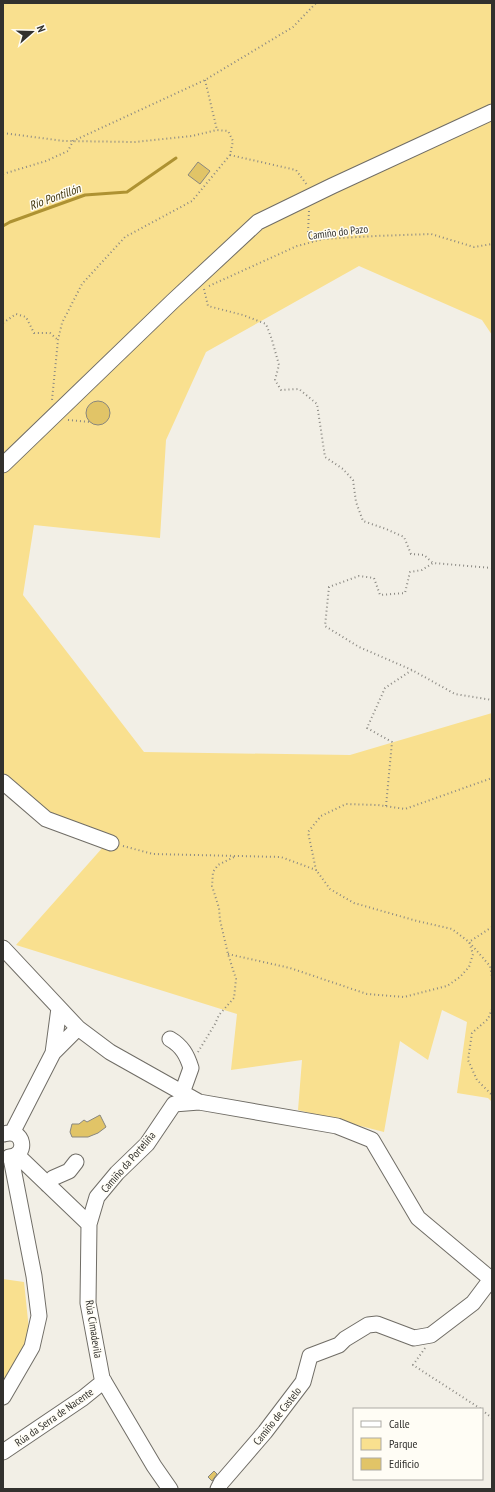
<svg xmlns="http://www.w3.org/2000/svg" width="495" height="1492" font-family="'PT Sans Narrow',sans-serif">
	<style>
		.green { fill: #f9e08f }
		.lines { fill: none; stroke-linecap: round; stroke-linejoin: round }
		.stream { stroke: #ae9232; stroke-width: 3 }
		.building { fill: #e1c467; stroke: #89877f }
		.minor-casing { stroke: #706d66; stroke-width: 17 }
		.path { stroke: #8b8983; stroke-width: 2; stroke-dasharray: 1 3; stroke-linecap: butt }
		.minor { stroke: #fff; stroke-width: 15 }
		.labels { text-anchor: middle; stroke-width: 3; stroke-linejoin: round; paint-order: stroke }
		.street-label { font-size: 11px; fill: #32312e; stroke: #fffdf5 }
		.water-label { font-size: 12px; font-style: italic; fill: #40350c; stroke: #fffdf5 }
	</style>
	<rect width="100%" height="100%" fill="#f2efe6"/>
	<path class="green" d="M3 3H492V335L482 320 359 266 206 352 166 440 160 538 34 525 23 595 144 752 350 755 492 713V1102L488 1098 457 1093 467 1022 442 1010 428 1060 400 1041 384 1132 298 1110 302 1060 231 1070 237 1014 16 945 112 837 50 817 3 781Z
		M3 1279 24 1282 30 1339 3 1386Z"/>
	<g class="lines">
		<path class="stream" d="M3 226 10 222 85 195 127 192 176 158"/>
	</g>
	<path class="building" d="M198 162 210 171 200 184 188 175Z
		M86 413a12 12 0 1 1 24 0a12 12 0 1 1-24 0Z
		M100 1115 106 1127 98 1133 88 1137H72L70 1132 72 1124H79L84 1120 87 1122Z
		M214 1471 217 1474 212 1481 208 1477Z"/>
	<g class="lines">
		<g class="minor-casing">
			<path id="minor" d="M3 465 173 301 258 222 332 186 492 112
				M3 782 46 819 111 843
				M3 948 78 1028 110 1052 199 1102 337 1126 372 1140 418 1218 492 1280
				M170 1039C182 1046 187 1055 191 1068L182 1093
				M53 1053 59 1008
				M12 1133 53 1053 78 1028
				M4 1134C24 1127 29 1156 9 1157
				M17 1155 89 1224
				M48 1185 53 1178 69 1171 76 1162
				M3 1397 32 1347 39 1316 34 1276 11 1158
				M3 1452 83 1398 104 1381
				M170 1489 154 1466 102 1378 88 1303 89 1224 97 1197 117 1173 147 1144 174 1104 199 1102
				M218 1489 221 1483 265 1432 303 1382 310 1356 339 1345 345 1339 368 1325 377 1324 414 1338 431 1335 473 1303 491 1279"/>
		</g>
		<path class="path" d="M205 80 217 130
			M3 133 64 141 135 142 192 136 217 130 228 131 233 141 230 155 192 201 125 237 82 284 62 323 58 340 52 400
			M230 155 296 170 307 185
			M3 174 46 161 68 151 73 141 205 80 293 27 316 3
			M309 211 308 232 313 242
			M209 286 297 246 324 239 375 236 431 234 474 247 492 244
			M204 289 208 306 243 315 266 324 272 340 279 365 275 380 281 390 299 389 317 404 325 457 343 469 353 480 356 502 363 521 386 529 404 537 411 554 424 555 433 563
			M3 323 16 314 26 317 34 333H50L58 340
			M68 420 90 422
			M492 568 433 563 422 570 410 572 405 593 380 595 374 578 359 576 329 587 325 626 359 647 412 670 455 694 492 700
			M386 806 392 742 367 728 385 688 412 670
			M123 846 153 854 281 857 316 870 308 832 321 816 346 804 378 805 405 809 492 778
			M492 927 469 942 490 966 492 977
			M228 954 290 968 367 994 404 997 447 986 460 977 469 967 473 954 469 942 452 929 417 921 354 903 330 889 316 870
			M492 1009 488 1019 472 1033 468 1060 477 1080 492 1095
			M198 1052 215 1024 219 1015 234 998 236 979 228 954 220 920 219 908 212 886 213 872 218 865 234 857
			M425 1348 413 1365 481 1409
			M482 1410 492 1418"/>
		<use href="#minor" class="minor"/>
	</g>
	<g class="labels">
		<g class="street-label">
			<text transform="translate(338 232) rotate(-7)" y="4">Camiño do Pazo</text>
			<text transform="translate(128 1162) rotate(-49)" y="4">Camiño da Porteliña</text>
			<text transform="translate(94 1329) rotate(81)" y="4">Rúa Cimadevila</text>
			<text transform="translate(277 1416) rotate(-52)" y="4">Camiño de Castelo</text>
			<text transform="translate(54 1417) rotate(-35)" y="4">Rúa da Serra de Nacente</text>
		</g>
		<g class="water-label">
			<text transform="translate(55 197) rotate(-20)" y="4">Río Pontillón</text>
		</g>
	</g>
	<rect width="495" height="1492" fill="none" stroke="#32312e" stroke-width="8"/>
	<rect x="353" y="1408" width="130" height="72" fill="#fffdf5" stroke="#adaba5"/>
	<rect x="361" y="1421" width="20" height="6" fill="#ffffff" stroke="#adaba5"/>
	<text x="389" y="1428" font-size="12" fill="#32312e">Calle</text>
	<rect x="361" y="1438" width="20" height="12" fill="#f9e08f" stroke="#adaba5"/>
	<text x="389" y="1448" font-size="12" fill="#32312e">Parque</text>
	<rect x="361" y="1458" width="20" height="12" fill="#e1c467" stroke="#adaba5"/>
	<text x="389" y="1468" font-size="12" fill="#32312e">Edificio</text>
	<g transform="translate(32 32) rotate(70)" stroke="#fffdf5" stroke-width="3" paint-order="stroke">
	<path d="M0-3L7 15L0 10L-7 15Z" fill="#32312e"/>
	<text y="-6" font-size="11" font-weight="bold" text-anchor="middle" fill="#32312e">N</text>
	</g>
</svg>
